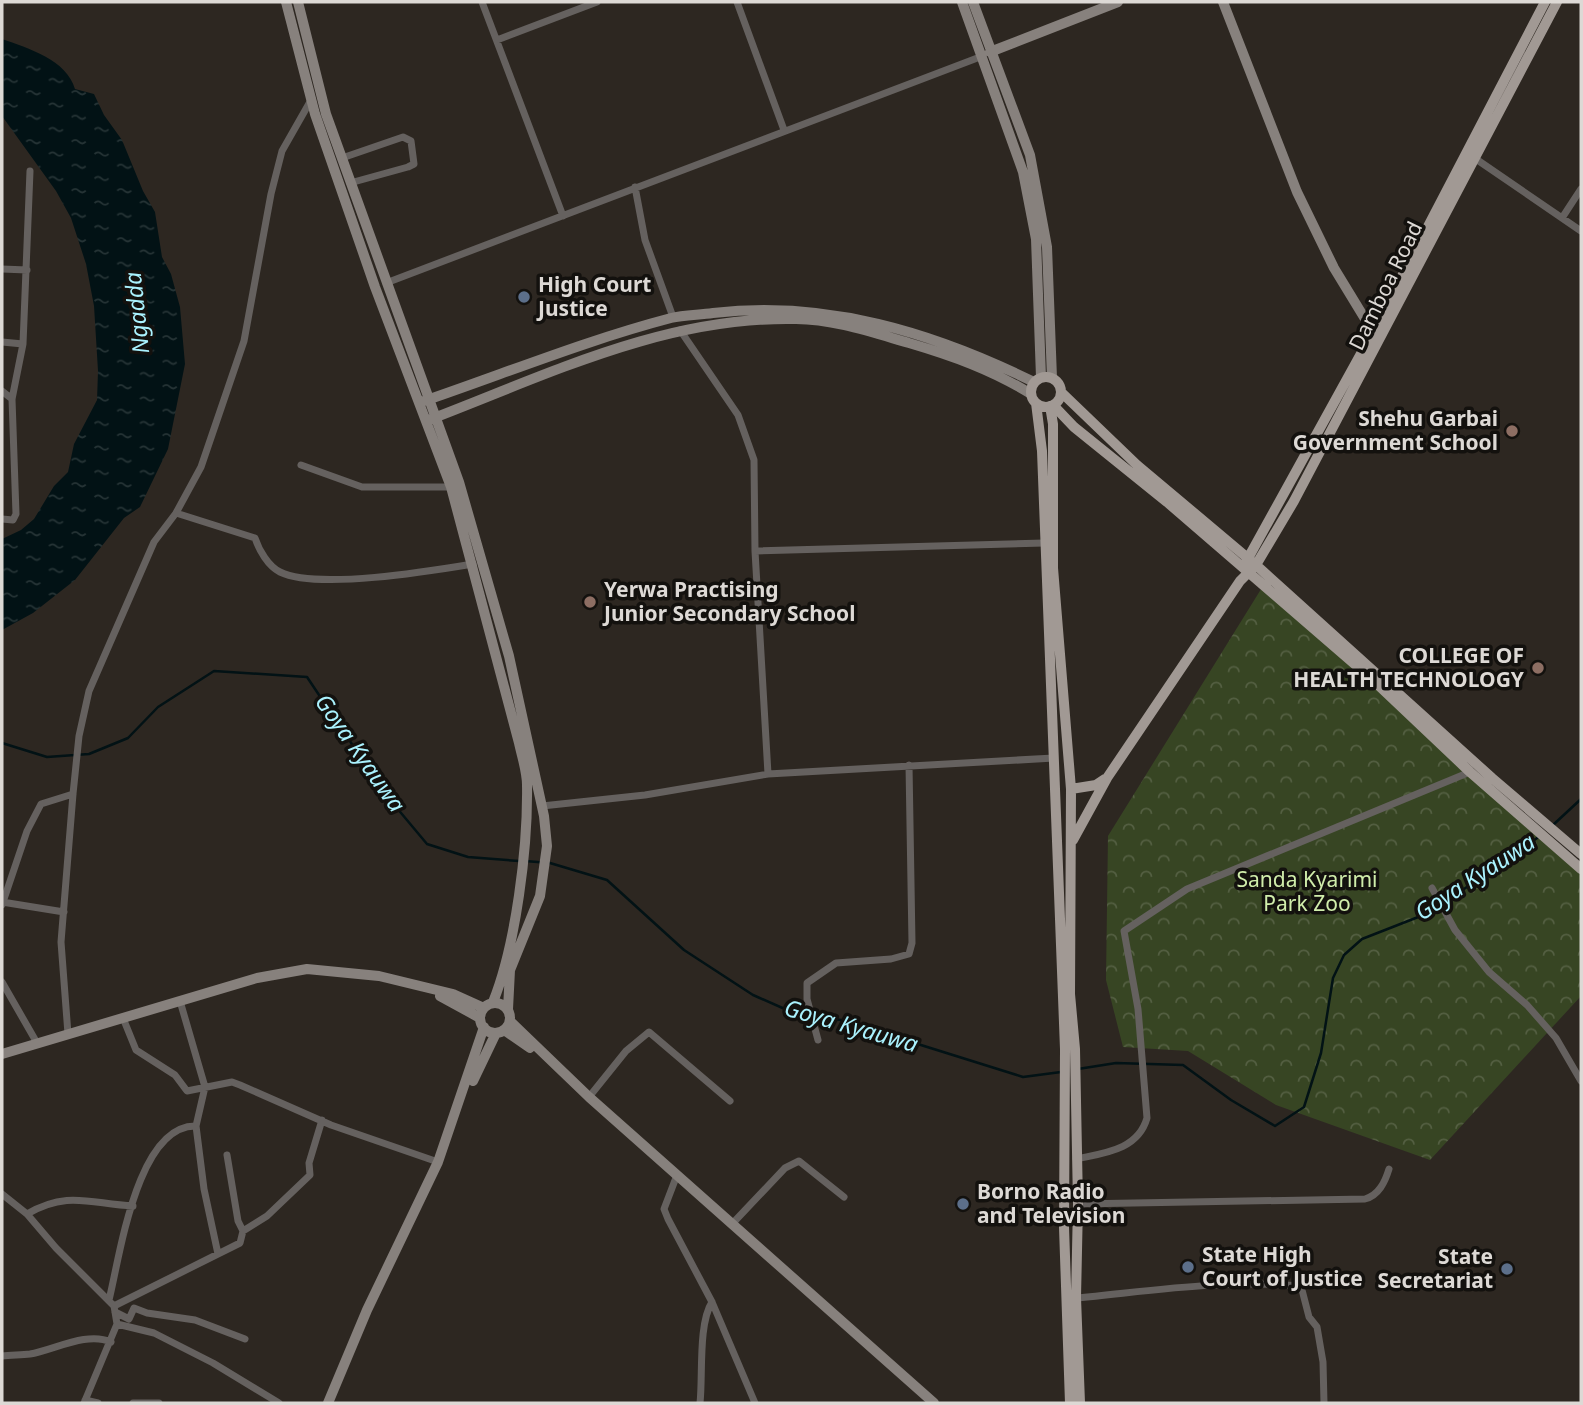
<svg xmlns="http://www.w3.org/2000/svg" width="1583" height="1405" font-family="'Noto Sans',sans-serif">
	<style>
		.park { fill: url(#park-crowns) }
		.water { fill: url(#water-ripples) }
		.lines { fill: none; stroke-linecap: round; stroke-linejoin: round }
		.stream { stroke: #021215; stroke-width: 2.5 }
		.street { stroke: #65615f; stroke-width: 7 }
		.secondary { stroke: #87817d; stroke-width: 10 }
		.primary { stroke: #a19994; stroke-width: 10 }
		.service-dot { fill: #5c6f8a; stroke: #13110e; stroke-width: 2.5 }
		.education-dot { fill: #8d6e63; stroke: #13110e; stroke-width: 2.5 }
		.labels { text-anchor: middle; stroke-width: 7; stroke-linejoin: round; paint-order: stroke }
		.poi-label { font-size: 21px; font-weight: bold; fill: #ddd9d5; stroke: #13110e; text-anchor: start }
		.street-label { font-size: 21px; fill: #ddd9d5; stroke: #13110e }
		.park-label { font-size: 21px; fill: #d0edab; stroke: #13110e }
		.water-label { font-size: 23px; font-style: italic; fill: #aaf2fe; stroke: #13110e }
	</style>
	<defs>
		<pattern id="park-crowns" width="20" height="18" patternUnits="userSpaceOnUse" patternTransform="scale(1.75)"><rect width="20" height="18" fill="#374523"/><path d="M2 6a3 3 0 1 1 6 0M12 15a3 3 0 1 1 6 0" fill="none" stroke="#545f42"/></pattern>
		<pattern id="water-ripples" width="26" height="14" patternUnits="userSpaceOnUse" patternTransform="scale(1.75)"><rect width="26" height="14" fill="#021215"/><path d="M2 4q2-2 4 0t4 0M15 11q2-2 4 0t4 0" fill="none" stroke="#263436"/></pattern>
	</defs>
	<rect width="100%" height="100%" fill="#2d2721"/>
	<path class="park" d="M1263 586 1581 873V996L1430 1160 1276 1105 1188 1051 1123 1047 1106 980 1108 836Z"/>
	<path class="water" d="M2 39C28 48 67 60 75 89L94 94 104 115 122 140 143 191 155 212 162 257 171 274 180 307 185 364 168 449 140 507 124 518 75 580 33 613 2 630V539L21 530 34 519 54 486 68 472 74 444 97 400 98 371 94 306 86 264 71 218 56 191 2 116Z"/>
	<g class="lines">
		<path class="stream" d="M2 743 47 757 89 754 128 738 158 707 214 671 307 677 386 795 427 844 468 857 519 861
			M1553 825 1581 799
			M525 861 550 863 607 880 684 950 753 995 796 1014 841 1020 1023 1077 1061 1072
			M1078 1069 1116 1063 1183 1065 1231 1100 1275 1126 1304 1107 1321 1053 1333 978 1344 955 1362 939 1431 912 1540 836"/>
		<path class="street" d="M482 2 563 216
			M737 2 784 130
			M497 40 597 2
			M1473 157 1581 231
			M342 158 403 137 411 141 414 164 408 167 350 183
			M635 187 645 240 673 317
			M1562 218 1581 189
			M2 269 27 270
			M386 283 980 57
			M680 330 738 415 754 460 755 551 768 774
			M2 342 23 344
			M2 391 12 399
			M301 465 362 487H451
			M176 513 255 538C259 550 268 566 280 572 317 590 431 571 473 564
			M2 519 13 520 16 514 12 399 23 344 30 171
			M755 551 1044 543
			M542 806 645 795 768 774 1054 758
			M1432 888 1455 930 1489 972 1527 1005 1556 1038 1581 1081
			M2 902 64 912
			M2 905 27 831 41 804 73 794
			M2 982 37 1043
			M123 1018 136 1050 175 1075 187 1091 232 1082 240 1085 331 1125 438 1162
			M68 1034 61 942 73 794 79 736 89 691 154 542 176 513 201 467 244 341 271 194 282 151 311 100
			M818 1040 807 999V983L836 963 891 959 909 954 912 943 909 765
			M589 1097 626 1051 649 1032 730 1101
			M196 1126 204 1189 218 1254
			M1076 1159C1104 1153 1138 1150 1147 1118L1138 1009 1124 931 1187 889 1470 772
			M677 1175 664 1209 668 1219 712 1302 755 1403
			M2 1194 27 1214 56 1248 114 1306 117 1324 84 1403
			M1078 1204 1365 1199C1379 1195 1385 1182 1389 1169
			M27 1214C68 1190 91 1204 133 1206
			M732 1224 785 1168 799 1161 844 1197
			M243 1231 267 1216 310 1175 309 1163 322 1120
			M1076 1298C1151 1291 1226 1279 1301 1286L1309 1317 1317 1327 1323 1362 1324 1403
			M109 1300C120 1256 137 1125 196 1126L205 1087 180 1001
			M114 1306 240 1243 243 1231 238 1221 227 1155
			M115 1312 129 1319 134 1308 147 1313 195 1320 245 1339
			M117 1324 154 1333 213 1363 279 1403
			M2 1356C11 1355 21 1355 30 1354 54 1350 87 1331 111 1342
			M85 1400 98 1403
			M133 1403H159
			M700 1403C703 1376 698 1324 712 1302"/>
		<path class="secondary" d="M286 2 315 114 375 287 451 487 519 743C522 757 527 771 527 785 528 847 516 945 493 1002
			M298 2 326 114 459 482 509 656 544 816 547 846 540 896 510 970 508 1009
			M962 2 1023 172 1036 239 1041 377
			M973 2 1030 155 1047 247 1052 378
			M1223 2 1297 192 1334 268 1373 332 1378 335
			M990 52 1118 2
			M424 401C506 373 587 340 671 318 684 315 699 315 713 313 827 300 932 332 1034 382
			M431 419C549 374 666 316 796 319 833 319 874 333 909 343 953 356 992 370 1031 394
			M440 996 480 1018
			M480 1018a15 15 0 1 1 30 0a15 15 0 1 1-30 0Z
			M510 1021 589 1097 934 1403
			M504 1030 530 1048
			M2 1054 257 978 307 969 379 976 453 994 484 1008
			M473 1081 496 1033
			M328 1403 367 1310 438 1162 484 1027"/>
		<path class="primary" d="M1031 392a15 15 0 1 1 30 0a15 15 0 1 1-30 0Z
			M1061 392 1137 465 1256 565 1492 778 1581 854
			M1036 403 1042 451 1065 1049 1064 1227 1070 1403
			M1053 405 1074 427 1167 502 1373 680 1470 772 1581 869
			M1050 406 1053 424V568L1071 789 1070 994 1075 1049 1078 1204 1076 1298 1080 1403
			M1246 562 1373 332 1545 2
			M1071 789 1096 785 1105 779
			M1073 840 1107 778 1240 581 1256 565 1294 501 1557 2"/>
	</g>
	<g class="service-dot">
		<circle cx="524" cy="297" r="7"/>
		<circle cx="963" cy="1204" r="7"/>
		<circle cx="1188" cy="1267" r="7"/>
		<circle cx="1507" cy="1269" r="7"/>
	</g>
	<g class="education-dot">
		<circle cx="1512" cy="431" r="7"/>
		<circle cx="590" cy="602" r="7"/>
		<circle cx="1538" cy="668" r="7"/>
	</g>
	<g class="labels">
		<g class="poi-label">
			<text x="538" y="292">High Court<tspan x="538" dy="24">Justice</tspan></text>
			<text x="1498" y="426" text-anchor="end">Shehu Garbai<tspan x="1498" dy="24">Government School</tspan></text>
			<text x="604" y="597">Yerwa Practising<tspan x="604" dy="24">Junior Secondary School</tspan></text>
			<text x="1524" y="663" text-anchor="end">COLLEGE OF<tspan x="1524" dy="24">HEALTH TECHNOLOGY</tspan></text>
			<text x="977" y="1199">Borno Radio<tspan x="977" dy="24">and Television</tspan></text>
			<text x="1202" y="1262">State High<tspan x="1202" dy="24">Court of Justice</tspan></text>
			<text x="1493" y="1264" text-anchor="end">State<tspan x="1493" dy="24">Secretariat</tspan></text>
		</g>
		<g class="street-label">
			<text transform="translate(1386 286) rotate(-64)" y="7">Damboa Road</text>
		</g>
		<g class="park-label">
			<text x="1307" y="887">Sanda Kyarimi<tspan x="1307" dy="24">Park Zoo</tspan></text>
		</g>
		<g class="water-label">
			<text transform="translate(137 313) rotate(-96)" y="8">Ngadda</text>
			<text transform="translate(360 753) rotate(55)" y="8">Goya Kyauwa</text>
			<text transform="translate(1475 877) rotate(-33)" y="8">Goya Kyauwa</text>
			<text transform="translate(851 1026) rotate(16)" y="8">Goya Kyauwa</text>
		</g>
	</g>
	<rect width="1583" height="1405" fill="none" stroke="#ddd9d5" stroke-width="7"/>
</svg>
